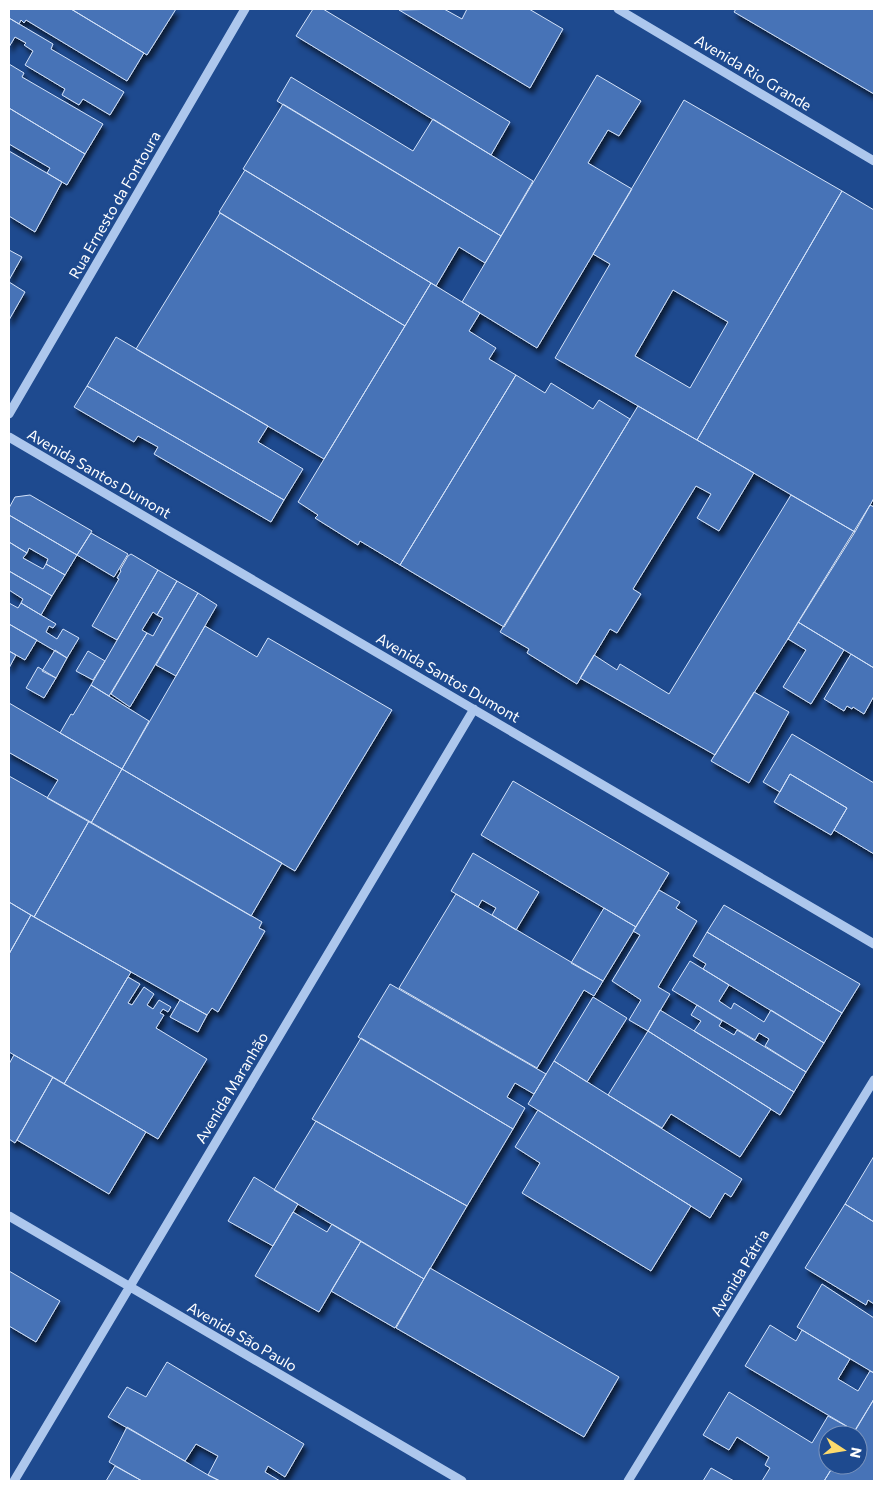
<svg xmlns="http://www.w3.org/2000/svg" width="883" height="1490" font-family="Commissioner,sans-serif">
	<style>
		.building { fill: #4773b7; stroke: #d3e2f9; fill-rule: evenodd; filter: url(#shadow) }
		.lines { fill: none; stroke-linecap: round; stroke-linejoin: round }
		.minor { stroke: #adc7ed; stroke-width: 9 }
		.labels { text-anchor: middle; stroke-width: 5; stroke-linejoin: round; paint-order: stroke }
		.street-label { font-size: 15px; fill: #fff; stroke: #1e4a8f }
	</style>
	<defs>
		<filter id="shadow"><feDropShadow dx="3" dy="5.5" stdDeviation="2.5" flood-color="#0009"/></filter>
	</defs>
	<rect width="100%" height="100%" fill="#1e4a8f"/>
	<path class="building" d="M9 9H71L144 53 127 81 26 20 24 23 21 20 19 24 9 18Z
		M71 9H176L147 55Z
		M313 9H323L510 122 491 155 296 36Z
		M736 9H874V94L734 12Z
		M399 10 444 9 462 19 467 9H529L563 29 530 88Z
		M9 18 53 44 51 49 124 92 110 115 83 99 79 105 62 95 65 89 25 65 33 51 24 45 26 43 15 37 9 47Z
		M9 64 24 73 22 77 103 124 85 154 9 108Z
		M597 75 641 101 619 136 608 130 588 163 632 189 537 348 462 302Z
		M291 77 413 151 433 119 533 181 501 236 277 101Z
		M684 100 842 191 697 440 555 358 610 264 593 254ZM673 290 728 322 690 388 635 356Z
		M283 104 501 236 485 263 459 247 436 286 243 169Z
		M9 108 85 154 67 185 47 173 50 168 9 144Z
		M9 151 62 182 35 232 9 216Z
		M245 170 431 283 405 326 219 212Z
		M842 191 874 210V498L855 532 697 440Z
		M220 213 405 326 324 459 136 349Z
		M9 250 22 257 9 280Z
		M9 282 25 292 9 320Z
		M431 283 480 313 469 331 496 348 489 359 516 375 400 565 360 541 358 545 315 518 318 515 298 502Z
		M116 337 268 426 258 442 303 469 284 500 87 386Z
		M516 375 545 393 551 383 593 409 599 400 630 419 504 627 400 565Z
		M87 386 284 500 271 522 154 454 158 447 138 436 134 442 74 407Z
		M638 406 754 473 719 531 697 518 711 494 696 486 633 589 641 594 617 633 610 629 577 684 527 653 529 649 500 632Z
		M30 495 92 531 77 555 9 515V508L15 497Z
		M791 495 855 532 715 755 580 678 594 655 617 670 620 664 669 694Z
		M870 505 874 507V668L798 622Z
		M9 515 77 555 65 575 46 564 48 559 29 548 27 553 9 542Z
		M91 533 128 554 114 577 77 555Z
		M9 542 27 553 23 558 43 569 46 564 65 575 52 596 9 571Z
		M131 554 158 570 117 640 92 626 119 579 117 578 121 571 120 570 128 556Z
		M158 570 177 581 157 615 153 612 142 630 147 633 109 696 91 685Z
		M9 571 52 596 41 615 21 603 23 599 9 590Z
		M177 581 198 593 130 707 111 694 147 633 153 636 163 618 157 615Z
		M198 593 217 605 176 676 156 665Z
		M9 603 18 608 21 603 56 624 53 628 49 626 46 632 57 639 63 629 79 638 67 658 9 624Z
		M798 622 844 650 811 704 783 687 806 650 788 639Z
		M9 624 37 640 25 660 9 651Z
		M205 626 257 657 268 638 392 710 295 871 122 769Z
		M55 650 67 658 56 678 42 671Z
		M9 651 16 655 9 668Z
		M88 651 105 661 93 680 76 671Z
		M851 654 874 668V696L864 714 853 707 852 709 847 706 844 711 824 699Z
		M38 667 56 678 44 698 26 688Z
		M91 685 149 721 122 769 60 733 71 714 73 715Z
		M754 692 789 712 749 783 711 761Z
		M9 703 122 769 91 823 47 798 58 780 10 753 9 755Z
		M792 734 874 783V854L834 830 847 808 790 774 780 792 763 782Z
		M122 769 282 863 251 916 91 823Z
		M790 774 847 808 831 835 774 802Z
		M9 776 89 821 34 917 9 902Z
		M513 781 669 873 636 927 481 835Z
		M89 821 262 922 259 928 265 931 218 1012 212 1008 207 1015 34 917Z
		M473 853 539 892 516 930 492 915 496 908 482 900 478 907 451 891Z
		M659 890 680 902 676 908 697 921 658 987 670 994 648 1031 629 1020 641 1000 612 981 640 935 633 931Z
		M456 894 603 981 594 996 584 990 537 1068 399 988Z
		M9 902 31 915 9 954Z
		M724 905 860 984 842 1013 707 932Z
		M604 908 636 927 603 981 571 963Z
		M31 915 131 972 64 1084 9 1052V954Z
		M707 932 842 1013 824 1043 703 969 706 964 693 956Z
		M690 961 729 985 719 1001 731 1009 734 1003 764 1022 771 1010 824 1043 806 1072 765 1046 769 1039 759 1033 755 1040 672 990Z
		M128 977 140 984 128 1003 132 1005 144 987 154 994 147 1005 153 1009 159 1000 171 1007 168 1012 163 1009 160 1013 164 1015 156 1028 207 1059 158 1139 64 1084Z
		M390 984 546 1074 534 1094 515 1083 507 1097 525 1108 513 1129 358 1037Z
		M593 997 627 1018 587 1082 554 1061Z
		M180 1000 207 1015 198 1032 170 1017Z
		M697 1005 722 1021 719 1026 734 1035 737 1030 806 1072 794 1092 694 1031 701 1021 691 1015Z
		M660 1010 794 1092 780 1115 648 1031Z
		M648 1031 771 1109 740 1157 671 1114 662 1128 608 1095Z
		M361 1038 513 1129 467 1206 312 1119Z
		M14 1055 53 1077 15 1143 9 1139V1064Z
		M554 1061 742 1179 731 1197 725 1193 710 1218 528 1104Z
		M53 1077 146 1132 109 1194 17 1140Z
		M538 1110 691 1206 651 1271 522 1193 540 1163 515 1147Z
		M316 1121 467 1206 424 1279 274 1190Z
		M874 1156V1222L845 1204Z
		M254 1177 298 1204 273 1246 228 1221Z
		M845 1204 874 1222V1304L868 1300 866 1305 805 1268Z
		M293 1212 327 1232 332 1224 361 1241 319 1312 255 1276Z
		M361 1241 424 1279 395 1328 331 1291Z
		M430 1268 619 1377 584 1437 396 1328Z
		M9 1271 60 1301 36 1342 9 1326Z
		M822 1284 874 1318V1373L797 1327Z
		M770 1325 796 1341 802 1330 850 1359 838 1379 858 1391 870 1371 874 1373V1399L855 1431 745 1366Z
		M167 1362 304 1444 285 1477 268 1466 265 1472 280 1481H220L208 1475 218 1456 196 1444 185 1461 108 1417 127 1387 146 1397Z
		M729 1392 812 1443 828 1416 855 1431 852 1435H828V1465H834L824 1481H762L770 1468 765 1465 769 1457 737 1437 729 1450 703 1435Z
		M874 1399V1481H824L834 1465H858V1435H852Z
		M127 1427 208 1475 220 1481H142L109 1462Z
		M115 1466 142 1481H106Z
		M711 1468 734 1481H703Z"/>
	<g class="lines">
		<path class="minor" d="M618 9 874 161
			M9 414 245 9
			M9 437 874 944
			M9 1216 462 1481
			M14 1481 474 709
			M628 1481 874 1080"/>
	</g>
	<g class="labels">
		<g class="street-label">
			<text transform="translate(753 73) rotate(31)" y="5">Avenida Rio Grande</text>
			<text transform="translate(115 205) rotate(-60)" y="5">Rua Ernesto da Fontoura</text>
			<text transform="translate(99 474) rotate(30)" y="5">Avenida Santos Dumont</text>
			<text transform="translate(448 678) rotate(30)" y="5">Avenida Santos Dumont</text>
			<text transform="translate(232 1088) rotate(-59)" y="5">Avenida Maranhão</text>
			<text transform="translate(740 1273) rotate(-59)" y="5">Avenida Pátria</text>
			<text transform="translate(242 1337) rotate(30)" y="5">Avenida São Paulo</text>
		</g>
	</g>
	<rect width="883" height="1490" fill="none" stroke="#ffffff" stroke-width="20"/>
	<g transform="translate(843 1450) rotate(102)"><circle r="24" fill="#1e4a8f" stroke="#7892bc"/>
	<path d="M0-4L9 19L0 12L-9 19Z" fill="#fcda6d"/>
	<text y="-8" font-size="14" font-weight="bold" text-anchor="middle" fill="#ffffff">N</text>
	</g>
</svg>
